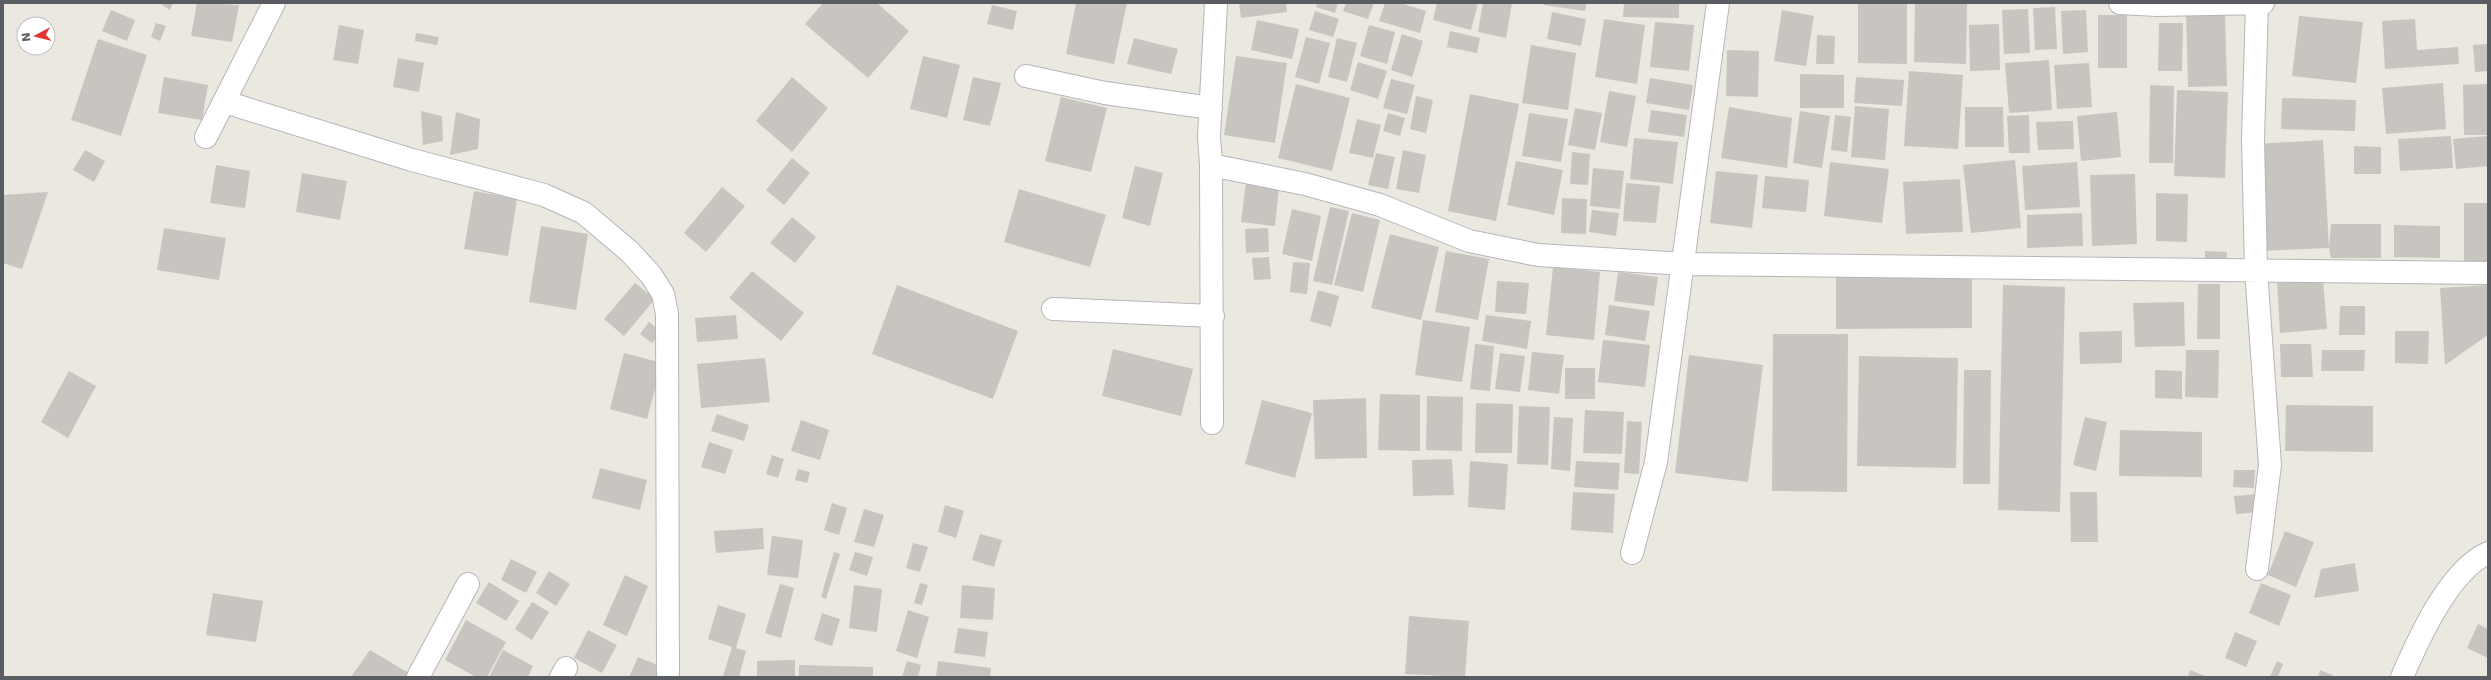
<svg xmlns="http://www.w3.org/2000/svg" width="2491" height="680" font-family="'DejaVu Sans',sans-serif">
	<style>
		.building { fill: #c8c4bf }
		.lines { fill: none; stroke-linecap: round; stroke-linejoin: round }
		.minor-casing { stroke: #b3b6ba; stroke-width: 24 }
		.minor { stroke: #fff; stroke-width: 22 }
	</style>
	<rect width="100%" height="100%" fill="#ebe8e0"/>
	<path class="building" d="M159 3H173L170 10Z
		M197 3 239 5 232 42 191 36Z
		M823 3H877L909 31 868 78 805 24Z
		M1076 3H1127L1114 64 1066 54Z
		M1239 3H1286L1287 12 1241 18Z
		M1317 3H1338L1335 13 1316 7Z
		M1346 3H1374L1368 19 1343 11Z
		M1385 3H1400L1426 11 1420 33 1379 21Z
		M1437 3H1478L1471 30 1433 20Z
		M1483 3H1512L1506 38 1478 32Z
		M1544 3H1587L1585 11 1544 5Z
		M1624 3H1679V18L1623 17Z
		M1858 3H1907V64L1858 63Z
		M1915 3H1967L1966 64 1914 62Z
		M992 5 1017 11 1013 30 987 24Z
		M2055 7 2057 49 2035 50 2033 8Z
		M2028 9 2030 53 2004 54 2002 10Z
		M111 10 135 20 127 41 102 31Z
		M1782 10 1814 16 1806 66 1774 61Z
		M2086 10 2088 52 2063 54 2061 11Z
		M1315 11 1339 19 1333 37 1309 30Z
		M2225 11 2227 86 2188 87 2186 12Z
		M1552 12 1586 19 1581 46 1547 39Z
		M2098 15H2127V68H2098Z
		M2299 16 2363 22 2356 83 2292 76Z
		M1604 19 1645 25 1637 84 1595 77Z
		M2415 19 2417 50 2458 47 2459 64 2385 69 2382 21Z
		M1257 20 1299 29 1292 59 1251 50Z
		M1655 22 1694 25 1689 71 1650 67Z
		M156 23 166 26 160 41 151 37Z
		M2159 23H2183L2182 71H2158Z
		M1999 24 2000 70 1970 71 1969 25Z
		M339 25 364 30 358 64 333 60Z
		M1369 25 1395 32 1387 64 1360 56Z
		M1450 31 1480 38 1477 53 1447 47Z
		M416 33 439 37 437 45 415 41Z
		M1402 34 1423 41 1412 77 1391 70Z
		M1817 35 1835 36 1834 64H1816Z
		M1306 37 1330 43 1319 84 1295 77Z
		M1134 38 1178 49 1171 74 1127 64Z
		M1337 38 1357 43 1347 82 1328 77Z
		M98 39 147 55 121 136 71 120Z
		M2488 44V71L2475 72 2473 45Z
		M1531 45 1576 53 1568 110 1522 103Z
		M1727 50 1759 51 1758 97 1726 96Z
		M923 56 960 65 947 118 910 109Z
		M1236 56 1287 63 1275 143 1224 135Z
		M398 58 424 63 419 92 393 87Z
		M2049 60 2052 110 2009 113 2005 63Z
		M1358 62 1387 71 1378 99 1350 90Z
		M2089 63 2092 107 2057 109 2054 65Z
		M1909 71 1963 75 1958 149 1904 146Z
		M1800 74 1844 75V108H1800Z
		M164 77 208 85 202 120 158 113Z
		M792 77 828 108 792 152 756 121Z
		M973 77 1001 83 990 126 963 120Z
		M1856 77 1904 80 1902 106 1854 103Z
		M1650 78 1693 85 1689 110 1646 103Z
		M1391 79 1415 85 1407 114 1383 108Z
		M2443 83 2446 129 2386 134 2382 88Z
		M1296 84 1350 98 1332 171 1278 158Z
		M2488 84V135H2464L2463 85Z
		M2150 85 2174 86 2173 163H2149Z
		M2177 90 2228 92 2225 178 2174 176Z
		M1609 91 1636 96 1627 147 1600 142Z
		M1470 94 1519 104 1496 221 1448 211Z
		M1416 96 1433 100 1426 133 1410 129Z
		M1061 97 1107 108 1091 172 1045 161Z
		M2282 98 2356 100 2355 131 2281 129Z
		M1855 106 1889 109 1885 160 1851 157Z
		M1729 107 1792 118 1787 168 1721 158Z
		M1965 107H2003L2004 147H1965Z
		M1575 108 1602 113 1595 150 1568 145Z
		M1651 110 1687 115 1684 137 1648 132Z
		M421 111 442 116 443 141 423 145Z
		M1800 111 1830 116 1822 168 1793 163Z
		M456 112 480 119 478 149 450 155Z
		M2117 112 2121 157 2081 161 2077 116Z
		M1388 113 1405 118 1400 136 1383 131Z
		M1529 113 1568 119 1561 162 1522 156Z
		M1835 115 1851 117 1847 152 1831 150Z
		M2029 115 2030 153H2009L2007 116Z
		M1357 119 1381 125 1373 158 1349 153Z
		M2073 121 2074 149 2038 150 2036 122Z
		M2451 136 2453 168 2400 171 2398 139Z
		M2488 136V166L2456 169 2453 139Z
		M1634 138 1678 142 1673 184 1630 179Z
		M2323 140 2329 248 2259 251 2254 144Z
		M2354 146 2381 147V174H2354Z
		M85 150 105 161 94 182 73 170Z
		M1403 150 1426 155 1419 193 1396 189Z
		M1572 152 1590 154 1588 185 1570 184Z
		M1376 153 1395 157 1388 189 1368 185Z
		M792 158 810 173 784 205 766 190Z
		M2015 160 2021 228 1971 233 1963 165Z
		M1516 161 1563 170 1554 215 1507 205Z
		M1830 162 1889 169 1882 223 1824 216Z
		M2077 162 2080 207 2025 210 2022 166Z
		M216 165 250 171 245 208 210 203Z
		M1135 166 1163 173 1150 226 1122 218Z
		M1593 168 1624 171 1620 209 1590 206Z
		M1716 171 1758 175 1752 228 1710 223Z
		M302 173 347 181 340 220 296 212Z
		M2135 174 2137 244 2092 246 2090 175Z
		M1765 176 1809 180 1806 212 1762 208Z
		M1960 179 1963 232 1906 234 1903 182Z
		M1246 183 1279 187 1275 226 1241 222Z
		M1626 183 1660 186 1656 223 1623 221Z
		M722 187 745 206 706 252 684 233Z
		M1019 189 1106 215 1090 267 1004 242Z
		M474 191 517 199 508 256 464 249Z
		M48 192 22 269 3 263V195Z
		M2156 193 2188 194 2187 242 2156 241Z
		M1562 198 1587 199 1586 234 1561 233Z
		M2464 203H2488V266H2464Z
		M1330 207 1349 211 1332 285 1313 281Z
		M1292 209 1321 216 1312 261 1282 254Z
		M1592 210 1619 213 1616 236 1589 232Z
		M1352 213 1380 220 1363 292 1334 285Z
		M2082 213 2083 246 2027 248V215Z
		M792 217 816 237 795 263 770 243Z
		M2331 224H2381V258H2331L2329 248Z
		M2394 225 2440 226V258L2394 257Z
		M541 226 588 234 576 310 529 302Z
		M164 228 226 238 219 280 157 270Z
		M1268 228 1269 252 1246 253 1245 229Z
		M1390 234 1439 247 1421 320 1371 308Z
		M1446 251 1489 259 1478 320 1435 312Z
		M2205 251 2227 252 2226 266 2205 265Z
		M1269 257 1271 279 1254 280 1252 258Z
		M1293 262 1310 263 1307 294 1290 292Z
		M1553 267 1600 272 1594 340 1546 335Z
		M752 271 804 313 781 341 729 298Z
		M1618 272 1658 277 1654 306 1614 301Z
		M1972 275V328L1836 329V277Z
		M2323 280 2327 329 2280 333 2277 283Z
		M1497 281 1529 283 1526 314 1495 312Z
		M635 283 655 299 624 336 604 319Z
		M2198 284H2220V339H2197Z
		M897 285 1018 331 993 399 872 354Z
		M2003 285 2065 287 2060 512 1998 510Z
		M2488 285V335L2445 365 2440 288Z
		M1318 290 1339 296 1331 327 1310 321Z
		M2184 302 2185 346 2135 347 2133 303Z
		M1609 305 1650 311 1645 341 1605 335Z
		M2340 306H2365V335H2339Z
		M736 315 738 339 697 342 695 318Z
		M1486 315 1531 321 1527 349 1482 341Z
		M1423 320 1470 327 1462 382 1415 375Z
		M649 322 661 332 652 343 640 334Z
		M2122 331V363L2080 364 2079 332Z
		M2395 331H2429L2428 364 2395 363Z
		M1773 334H1848L1847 492 1772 491Z
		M1603 340 1650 345 1645 387 1598 382Z
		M1475 344 1494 346 1490 391 1470 389Z
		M2280 344H2311L2313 377H2281Z
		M1113 349 1193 369 1181 416 1102 396Z
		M2186 350H2219L2218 398 2185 397Z
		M2322 350H2365L2364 371H2321Z
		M1532 352 1564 355 1559 394 1528 390Z
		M624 353 662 363 647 419 610 409Z
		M1500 353 1525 356 1520 392 1495 389Z
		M1689 355 1763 365 1748 482 1675 473Z
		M1859 356 1958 358 1956 468 1857 466Z
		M765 358 770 402 701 408 697 364Z
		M1565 368H1595V399H1565Z
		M1964 370H1991L1990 484H1963Z
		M2155 370 2182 371V399L2155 398Z
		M69 371 96 386 68 438 41 422Z
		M1380 394 1420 395V451L1378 450Z
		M1427 396 1463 397 1462 451 1426 450Z
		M1366 398 1367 458 1315 459 1313 400Z
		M1262 400 1312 413 1295 478 1245 464Z
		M1476 403 1513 404 1512 453H1475Z
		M2286 405 2373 406V452L2285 451Z
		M1519 406 1550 407 1548 465 1517 464Z
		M1585 410 1624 412 1622 454 1583 453Z
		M717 414 749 425 744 441 711 431Z
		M1554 417 1573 418 1570 471 1551 469Z
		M2085 417 2107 422 2096 471 2073 465Z
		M801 420 829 430 820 460 791 451Z
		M1627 421 1642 422 1639 474 1624 473Z
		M2120 430 2202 432V477L2119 476Z
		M709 442 733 450 725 474 701 467Z
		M772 455 784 459 778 478 766 474Z
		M1452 459 1454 495 1413 496 1412 460Z
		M1470 461 1508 464 1505 510 1468 507Z
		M1576 461 1620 463 1618 490 1574 487Z
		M600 468 647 480 640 510 592 498Z
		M798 469 810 472 807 483 795 480Z
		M2234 470H2255L2254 488 2233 487Z
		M1573 492 1615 494 1613 533 1571 530Z
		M2070 492H2097L2098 542H2071Z
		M2259 494 2261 512 2236 514 2234 496Z
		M832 503 847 508 839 535 824 530Z
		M945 505 964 511 956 538 938 532Z
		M864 509 884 515 874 547 854 542Z
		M763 528 764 549 716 553 714 531Z
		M2285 531 2314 542 2296 587 2268 575Z
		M980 534 1002 540 994 567 972 560Z
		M772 536 803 540 798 578 767 575Z
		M913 543 928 547 920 572 906 568Z
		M834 552 840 554 826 599 821 597Z
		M855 552 873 557 867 576 849 570Z
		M511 559 537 572 526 593 501 580Z
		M2355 563 2359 591 2314 598 2321 569Z
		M549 571 570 584 556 606 536 593Z
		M625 575 648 586 627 636 603 625Z
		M489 582 519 601 506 621 476 603Z
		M920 583 928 585 922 605 914 603Z
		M2261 583 2291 595 2279 626 2249 613Z
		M780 584 794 588 781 638 765 633Z
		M854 585 882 589 877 632 849 628Z
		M962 585 995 588 993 620 960 618Z
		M213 593 263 601 256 642 206 635Z
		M532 602 549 612 532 640 515 629Z
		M718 605 746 614 736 648 746 651 739 677 723 676 732 647 708 639Z
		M908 610 929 617 917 658 896 651Z
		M822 613 840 619 832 646 814 640Z
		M1409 616 1469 621 1465 677 1405 674Z
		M466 620 506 642 487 677H476L445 660Z
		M2478 624 2488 629V658L2467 648Z
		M958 628 988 632 985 657 954 653Z
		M588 630 617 645 602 673 574 658Z
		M2235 632 2257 641 2246 667 2225 658Z
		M370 650 412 675 410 677H351Z
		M503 650 533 666 528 677H489Z
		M638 657 667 669 664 677H629Z
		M795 660V677H757V661Z
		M907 661 921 665 918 677H902Z
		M938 661 991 668 990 677H936Z
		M2277 661 2283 664 2278 677H2270Z
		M799 665 873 667V677H799Z
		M2190 670 2208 677H2188Z
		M2320 670 2337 677H2318Z"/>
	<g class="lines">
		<g class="minor-casing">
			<path id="minor" d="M1216 3 1209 137 1211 165 1305 184 1380 205 1469 241 1538 255 1684 264 2488 273
				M2120 3 2157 5 2263 3
				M2257 4 2253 139 2256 270 2270 465 2257 569
				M1026 76 1105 93 1211 108
				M225 102 412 160 544 195 584 213 630 252 651 275 663 294 667 314 668 677
				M206 137 274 3
				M1211 165 1212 423
				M1053 309 1213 316
				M1632 553 1656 462 1718 3
				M418 677 468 584
				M561 677 566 668
				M2402 677C2418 640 2449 570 2488 553"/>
		</g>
		<use href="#minor" class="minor"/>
	</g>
	<rect width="2491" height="680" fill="none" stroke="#595c60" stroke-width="8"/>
	<g transform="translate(36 36) rotate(263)"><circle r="19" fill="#ffffff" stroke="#bdbebf"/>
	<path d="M0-3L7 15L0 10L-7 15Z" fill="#e03631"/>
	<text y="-6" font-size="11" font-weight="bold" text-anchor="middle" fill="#595c60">N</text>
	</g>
</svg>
